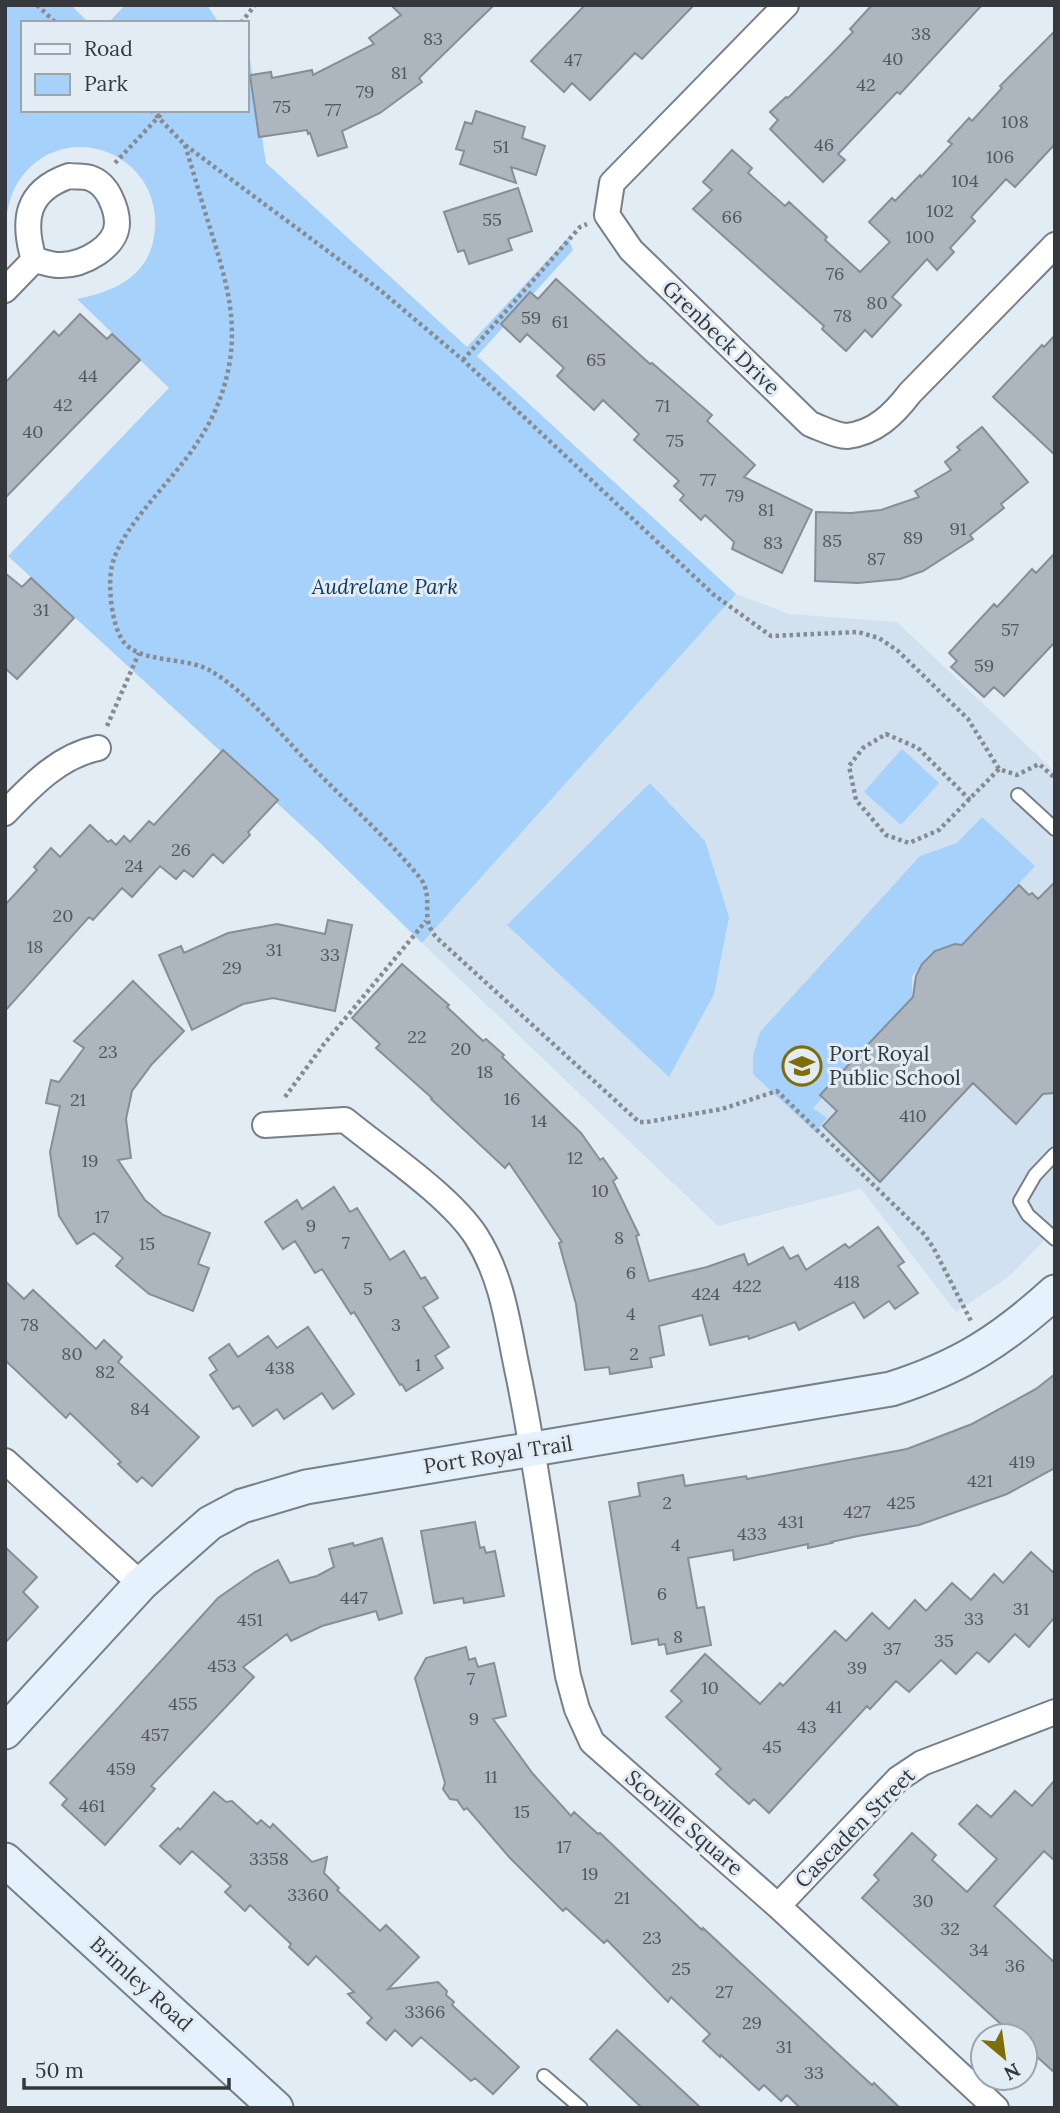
<svg xmlns="http://www.w3.org/2000/svg" width="1060" height="2113" font-family="Lora,serif">
	<style>
		.built { fill: #d2e1ef }
		.green { fill: #a5d1fb }
		.building { fill: #adb6be; stroke: #868e96; stroke-width: 2 }
		.lines { fill: none; stroke-linecap: round; stroke-linejoin: round }
		.lane-casing { stroke: #777f87; stroke-width: 16 }
		.street-casing { stroke: #777f87; stroke-width: 28 }
		.secondary-casing { stroke: #777f87; stroke-width: 37 }
		.path { stroke: #858b91; stroke-width: 4.5; stroke-dasharray: 3.5 3.5; stroke-linecap: butt }
		.lane { stroke: #fff; stroke-width: 12 }
		.street { stroke: #fff; stroke-width: 24 }
		.secondary { stroke: #e5f1fd; stroke-width: 33 }
		.labels { text-anchor: middle; stroke-width: 6; stroke-linejoin: round; paint-order: stroke }
		.number-label { font-size: 18px; fill: #53585c }
		.street-label { font-size: 21px; fill: #35383c; stroke: #e2ecf5 }
		.park-label { font-size: 21px; font-style: italic; fill: #09395e; stroke: #e2ecf5 }
		.poi-label { font-size: 21px; fill: #35383c; stroke: #e2ecf5; text-anchor: start }
	</style>
	<rect width="100%" height="100%" fill="#e2ecf5"/>
	<path class="built" d="M736 594 789 614 897 622 1055 772V1229L1011 1275 956 1312 861 1189 718 1226 422 943Z"/>
	<path class="green" d="M5 5H71L89 23H23V110H247L248 47 266 163 467 347 568 238 573 250 477 356 736 594 422 943 316 839 8 556 169 388 77 299C110 292 144 280 153 242 172 157 65 111 18 182 10 194 8 209 5 223Z
		M125 5H207L219 23H108Z
		M902 749 939 783 901 825 864 792Z
		M650 783 705 841 729 917 714 994 669 1077 507 925Z
		M982 817 1035 866 963 945 936 951 912 976V999L813 1108 827 1118 815 1132 753 1074V1056L760 1032 920 856 957 843Z"/>
	<path class="building" d="M391 5H494L419 78 422 82 380 113 342 131 347 147 318 156 310 133 308 134 307 130 259 137 250 75 271 72 272 78 312 70 313 75 374 44 369 38 401 15Z
		M585 5H694L642 59 635 53 590 100 572 83 564 92 531 61Z
		M872 5H982L900 94 897 92 838 154 845 160 823 182 770 129 778 120 770 112 786 97 788 98 828 58 853 32 850 29Z
		M1055 31V144L1015 187 1006 179 971 217 975 221 950 248 954 252 937 270 927 259 892 297 901 305 872 337 865 330 846 351 822 329 824 326 693 209 712 190 703 182 732 150 752 168 748 173 785 206 789 202 827 237 825 240 860 272 890 242 869 222 892 198 895 201 920 175 921 177 952 144 948 141 969 118 972 121 1002 88 1000 86Z
		M476 111 525 127 522 138 545 146 536 175 511 167 516 183 460 164 464 151 456 149 465 122 472 124Z
		M518 188 532 231 508 239 512 250 469 264 464 250 458 252 444 212Z
		M556 279 650 364 652 363 712 415 707 421 755 465 744 477 812 510 782 573 732 549 734 542 705 515 701 520 680 500 684 495 674 486 679 481 634 440 639 434 603 400 594 410 557 376 564 368 527 334 520 342 501 324 530 292 538 299Z
		M80 314 107 339 112 334 140 360 5 498V383L54 331 59 336Z
		M1055 335V455L993 397 1042 345 1044 347Z
		M982 427 1028 482 1001 504 1004 508 970 535 973 539 923 571 900 579 858 583 815 581 816 512 851 513 881 510 919 497 915 491 951 470 945 462 960 450 957 447Z
		M1055 553V642L1004 696 994 687 984 697 951 667 957 661 949 653 994 604 997 607 1032 569 1036 573Z
		M5 573 22 587 31 578 74 618 17 679 5 668Z
		M223 750 278 800 248 832 250 835 223 863 213 854 193 877 184 870 176 879 160 866 132 897 122 888 93 920 89 917 5 1011V905L37 870 34 867 51 848 60 857 90 825 108 842 111 840 116 845 124 836 130 842 149 821 154 825Z
		M1055 882V1093L1043 1094 1016 1124 973 1083 880 1182 823 1126 837 1111 820 1095 913 997 916 976 922 964 935 951 955 944 962 945 1019 885 1029 895 1032 893 1038 899Z
		M328 920 352 925 335 1011 273 998 243 1004 192 1030 159 955 181 946 184 953 228 933 277 924 325 934Z
		M402 964 449 1005 447 1007 483 1041 486 1039 504 1055 502 1057 581 1133 600 1160 603 1158 617 1178 613 1181 639 1235 636 1236 649 1281 707 1267 744 1254 748 1265 783 1247 790 1259 798 1255 806 1270 845 1244 849 1248 878 1227 904 1262 898 1266 918 1293 895 1309 889 1301 864 1318 854 1302 799 1330 795 1322 749 1339 748 1336 710 1345 702 1315 659 1326 664 1355 650 1358 652 1367 610 1374 609 1367 585 1370 576 1304 559 1243 562 1242 537 1204 509 1163 505 1168 431 1099 432 1098 376 1048 380 1044 352 1018Z
		M133 981 184 1031 152 1064 132 1091 126 1119 131 1158 118 1160 145 1200 163 1215 210 1233 198 1264 209 1268 193 1311 149 1294 116 1266 123 1258 94 1233 77 1244 59 1216 50 1152 60 1106 46 1103 51 1080 59 1082 84 1048 74 1041Z
		M334 1187 350 1212 357 1208 390 1260 404 1251 421 1279 425 1277 438 1298 423 1307 449 1347 435 1356 443 1368 406 1391 402 1384 400 1385 354 1312 351 1314 322 1269 315 1273 295 1241 283 1249 265 1222 297 1200 302 1209Z
		M5 1281 24 1299 33 1290 96 1349 104 1340 122 1357 118 1362 199 1437 152 1486 142 1477 137 1482 118 1464 121 1462 70 1413 66 1418 5 1360Z
		M308 1327 354 1394 333 1409 322 1393 284 1419 277 1409 253 1426 239 1406 233 1409 210 1375 217 1370 209 1358 229 1344 238 1357 268 1336 277 1348Z
		M1055 1374V1468L1007 1494 919 1525 858 1536 831 1542 832 1543 808 1548V1544L734 1560 733 1550 688 1558 697 1608 704 1607 711 1645 667 1654 665 1644 659 1645 658 1639 632 1644 609 1502 640 1496 638 1483 683 1475 685 1486 746 1476 747 1479 907 1449 972 1424 1036 1389Z
		M475 1522 480 1548 484 1547 486 1553 495 1551 504 1596 464 1603 463 1598 434 1603 421 1531Z
		M382 1538 402 1613 379 1620 376 1611 322 1626 291 1641 287 1634 243 1667 254 1677 151 1786 155 1789 105 1845 62 1805 67 1799 50 1783 218 1598 255 1572 278 1560 290 1583 317 1576 334 1567 329 1549 353 1543 354 1546Z
		M5 1547 37 1577 23 1592 38 1607 5 1643Z
		M1031 1552 1055 1574V1617L1029 1647 1015 1634 989 1662 977 1652 956 1674 941 1660 909 1692 896 1681 870 1709 867 1706 769 1813 754 1799 749 1804 716 1774 721 1769 666 1717 682 1701 671 1691 705 1654 760 1704 780 1683 783 1686 835 1631 846 1641 872 1613 889 1629 915 1600 926 1611 952 1583 971 1600 994 1574 1003 1583Z
		M466 1647 469 1660 475 1658 478 1667 494 1663 506 1716 493 1719 533 1774 571 1816 574 1812 598 1834 600 1833 702 1930 703 1928 849 2064 872 2085 874 2083 900 2108H800L787 2095 781 2101 764 2085 759 2090 721 2055 720 2057 703 2041 710 2034 671 1997 668 2002 607 1940 604 1943 566 1908 563 1911 510 1858 467 1808 464 1810 457 1800 450 1799 443 1789 445 1783 415 1678 426 1658Z
		M1055 1780V1861L1044 1851 994 1906 1055 1963V2073L1025 2046V2036H1014L862 1898 879 1880 874 1875 912 1833 936 1855 932 1860 967 1892 997 1859 959 1824 977 1805 991 1817 1015 1791 1032 1806Z
		M214 1792 226 1802 232 1801 257 1824 261 1820 270 1828 273 1824 312 1862 327 1857 324 1873 339 1888 337 1890 380 1931 386 1925 419 1957 388 1989 438 1982 447 1991 446 1995 454 2002 452 2005 519 2067 493 2094 475 2078 471 2081 421 2037 412 2046 395 2030 386 2040 367 2023 372 2018 348 1994 354 1992 316 1956 308 1965 289 1947 291 1944 250 1905 245 1911 225 1892 231 1886 192 1851 180 1864 160 1846 178 1828 180 1830Z
		M617 2030 701 2108H642L590 2059Z"/>
	<g class="lines">
		<g class="lane-casing">
			<path id="lane" d="M1018 795 1055 829
				M1055 1154 1035 1175 1020 1201 1028 1215 1055 1239
				M544 2076 581 2108"/>
		</g>
		<g class="street-casing">
			<path id="street" d="M786 5 612 183 607 215 631 250 810 424C821 428 836 436 847 436 875 433 894 414 910 393L1055 245
				M69 176C76 177 84 176 90 178 99 181 106 189 110 197 114 205 117 213 117 223 117 247 83 265 61 265 52 266 42 261 34 260 22 220 26 191 69 176Z
				M5 290 34 260
				M5 813C31 786 59 756 98 748
				M265 1125 345 1120C384 1152 449 1195 476 1236 504 1280 508 1328 519 1378 539 1477 551 1577 568 1676L577 1709 592 1742 778 1906 996 2108
				M5 1461 141 1584
				M778 1906 898 1779 922 1763 1055 1712"/>
		</g>
		<g class="secondary-casing">
			<path id="secondary" d="M5 1732 141 1584 210 1523 242 1506 306 1487 891 1389C960 1367 1001 1341 1055 1292
				M5 1860 276 2108"/>
		</g>
		<path class="path" d="M37 5 56 23
			M241 23 255 5
			M151 110 185 145 380 290 463 360 714 595 771 636 858 632 879 638 898 651 968 719 999 769 1017 775 1039 764 1055 778
			M185 145C194 174 202 203 211 231 225 277 238 318 229 366 224 393 213 420 197 443 175 478 126 522 114 559 109 572 110 587 111 601 113 615 115 629 123 641 139 664 186 656 211 671 249 694 283 737 314 769 350 805 389 840 421 879 435 901 418 917 437 938L639 1122H647L722 1109 777 1091 925 1235 934 1249 971 1321
			M115 163 165 110
			M463 360 580 227 587 224
			M107 726 139 653
			M970 800 918 748 886 734 863 748 849 766 856 800 886 835 909 843 939 830 999 769
			M285 1097 324 1044 426 921"/>
		<use href="#lane" class="lane"/>
		<use href="#street" class="street"/>
		<use href="#secondary" class="secondary"/>
	</g>
	<defs>
		<g id="school-ring" transform="scale(2.0125)"><circle r="9.5" fill="#e2ecf5" stroke="#7f6d07" stroke-width="1.5"/><path d="M0-5L7-2L0 1L-7-2ZM-4 1L0 2.5L4 1V4Q0 6-4 4Z" fill="#7f6d07"/></g>
	</defs>
	<g fill-rule="evenodd">
		<use href="#school-ring" x="802" y="1066"/>
	</g>
	<g class="labels">
		<g class="number-label">
			<text x="921" y="40">38</text>
			<text x="433" y="45">83</text>
			<text x="893" y="65">40</text>
			<text x="573" y="66">47</text>
			<text x="399" y="79">81</text>
			<text x="866" y="91">42</text>
			<text x="365" y="98">79</text>
			<text x="282" y="113">75</text>
			<text x="333" y="116">77</text>
			<text x="1015" y="128">108</text>
			<text x="824" y="151">46</text>
			<text x="501" y="153">51</text>
			<text x="1000" y="163">106</text>
			<text x="965" y="187">104</text>
			<text x="940" y="217">102</text>
			<text x="732" y="223">66</text>
			<text x="492" y="226">55</text>
			<text x="920" y="243">100</text>
			<text x="835" y="280">76</text>
			<text x="877" y="309">80</text>
			<text x="843" y="322">78</text>
			<text x="531" y="324">59</text>
			<text x="560" y="328">61</text>
			<text x="596" y="366">65</text>
			<text x="88" y="382">44</text>
			<text x="63" y="411">42</text>
			<text x="663" y="412">71</text>
			<text x="33" y="438">40</text>
			<text x="675" y="447">75</text>
			<text x="708" y="486">77</text>
			<text x="735" y="502">79</text>
			<text x="766" y="516">81</text>
			<text x="958" y="535">91</text>
			<text x="913" y="544">89</text>
			<text x="832" y="547">85</text>
			<text x="773" y="549">83</text>
			<text x="876" y="565">87</text>
			<text x="41" y="616">31</text>
			<text x="1010" y="636">57</text>
			<text x="984" y="672">59</text>
			<text x="181" y="856">26</text>
			<text x="134" y="872">24</text>
			<text x="63" y="922">20</text>
			<text x="35" y="953">18</text>
			<text x="274" y="956">31</text>
			<text x="330" y="961">33</text>
			<text x="232" y="974">29</text>
			<text x="417" y="1043">22</text>
			<text x="461" y="1055">20</text>
			<text x="108" y="1058">23</text>
			<text x="485" y="1078">18</text>
			<text x="512" y="1105">16</text>
			<text x="78" y="1106">21</text>
			<text x="913" y="1122">410</text>
			<text x="539" y="1127">14</text>
			<text x="575" y="1164">12</text>
			<text x="90" y="1167">19</text>
			<text x="600" y="1197">10</text>
			<text x="102" y="1223">17</text>
			<text x="311" y="1232">9</text>
			<text x="619" y="1244">8</text>
			<text x="346" y="1249">7</text>
			<text x="147" y="1250">15</text>
			<text x="631" y="1279">6</text>
			<text x="847" y="1288">418</text>
			<text x="747" y="1292">422</text>
			<text x="368" y="1295">5</text>
			<text x="706" y="1300">424</text>
			<text x="631" y="1320">4</text>
			<text x="30" y="1331">78</text>
			<text x="396" y="1331">3</text>
			<text x="72" y="1360">80</text>
			<text x="634" y="1360">2</text>
			<text x="418" y="1371">1</text>
			<text x="280" y="1374">438</text>
			<text x="105" y="1378">82</text>
			<text x="140" y="1415">84</text>
			<text x="1022" y="1468">419</text>
			<text x="980" y="1487">421</text>
			<text x="667" y="1509">2</text>
			<text x="901" y="1509">425</text>
			<text x="857" y="1518">427</text>
			<text x="791" y="1528">431</text>
			<text x="752" y="1540">433</text>
			<text x="676" y="1551">4</text>
			<text x="662" y="1600">6</text>
			<text x="354" y="1604">447</text>
			<text x="1021" y="1615">31</text>
			<text x="974" y="1625">33</text>
			<text x="250" y="1626">451</text>
			<text x="678" y="1643">8</text>
			<text x="944" y="1647">35</text>
			<text x="892" y="1655">37</text>
			<text x="222" y="1672">453</text>
			<text x="857" y="1674">39</text>
			<text x="471" y="1685">7</text>
			<text x="710" y="1694">10</text>
			<text x="183" y="1710">455</text>
			<text x="834" y="1713">41</text>
			<text x="474" y="1725">9</text>
			<text x="807" y="1733">43</text>
			<text x="155" y="1741">457</text>
			<text x="772" y="1753">45</text>
			<text x="121" y="1775">459</text>
			<text x="491" y="1783">11</text>
			<text x="92" y="1812">461</text>
			<text x="522" y="1818">15</text>
			<text x="564" y="1853">17</text>
			<text x="269" y="1865">3358</text>
			<text x="590" y="1880">19</text>
			<text x="308" y="1901">3360</text>
			<text x="622" y="1904">21</text>
			<text x="923" y="1907">30</text>
			<text x="950" y="1935">32</text>
			<text x="652" y="1944">23</text>
			<text x="979" y="1956">34</text>
			<text x="1015" y="1972">36</text>
			<text x="681" y="1975">25</text>
			<text x="724" y="1998">27</text>
			<text x="425" y="2018">3366</text>
			<text x="752" y="2029">29</text>
			<text x="784" y="2053">31</text>
			<text x="814" y="2079">33</text>
		</g>
		<g class="street-label">
			<text transform="translate(721 338) rotate(44)" y="7">Grenbeck Drive</text>
			<text transform="translate(498 1455) rotate(-9)" y="7">Port Royal Trail</text>
			<text transform="translate(684 1823) rotate(41)" y="7">Scoville Square</text>
			<text transform="translate(855 1828) rotate(-45)" y="7">Cascaden Street</text>
			<text transform="translate(141 1984) rotate(42)" y="7">Brimley Road</text>
		</g>
		<g class="park-label">
			<text x="385" y="594">Audrelane Park</text>
		</g>
		<g class="poi-label">
			<text x="829" y="1061">Port Royal<tspan x="829" dy="24">Public School</tspan></text>
		</g>
	</g>
	<rect width="1060" height="2113" fill="none" stroke="#35383c" stroke-width="14"/>
	<rect x="21" y="21" width="228" height="91" fill="#e2ecf5" stroke="#9da4ab" stroke-width="2"/>
	<rect x="35" y="44" width="35" height="10" fill="#e5f1fd" stroke="#9da4ab" stroke-width="2"/>
	<text x="84" y="56" font-size="21" fill="#35383c">Road</text>
	<rect x="35" y="74" width="35" height="21" fill="#a5d1fb" stroke="#9da4ab" stroke-width="2"/>
	<text x="84" y="91" font-size="21" fill="#35383c">Park</text>
	<g transform="translate(1004 2057) rotate(151)"><circle r="33" fill="#e2ecf5" stroke="#9da4ab" stroke-width="2"/>
	<path d="M0-5L12 26L0 18L-12 26Z" fill="#7f6d07"/>
	<text y="-10" font-size="19" font-weight="bold" text-anchor="middle" fill="#35383c">N</text>
	</g>
	<path d="M24 2078v10h205v-10" fill="none" stroke="#35383c" stroke-width="3.5"/>
	<text x="35" y="2078" font-size="21" fill="#35383c" stroke="#e2ecf5" stroke-width="5" paint-order="stroke">50 m</text>
</svg>
